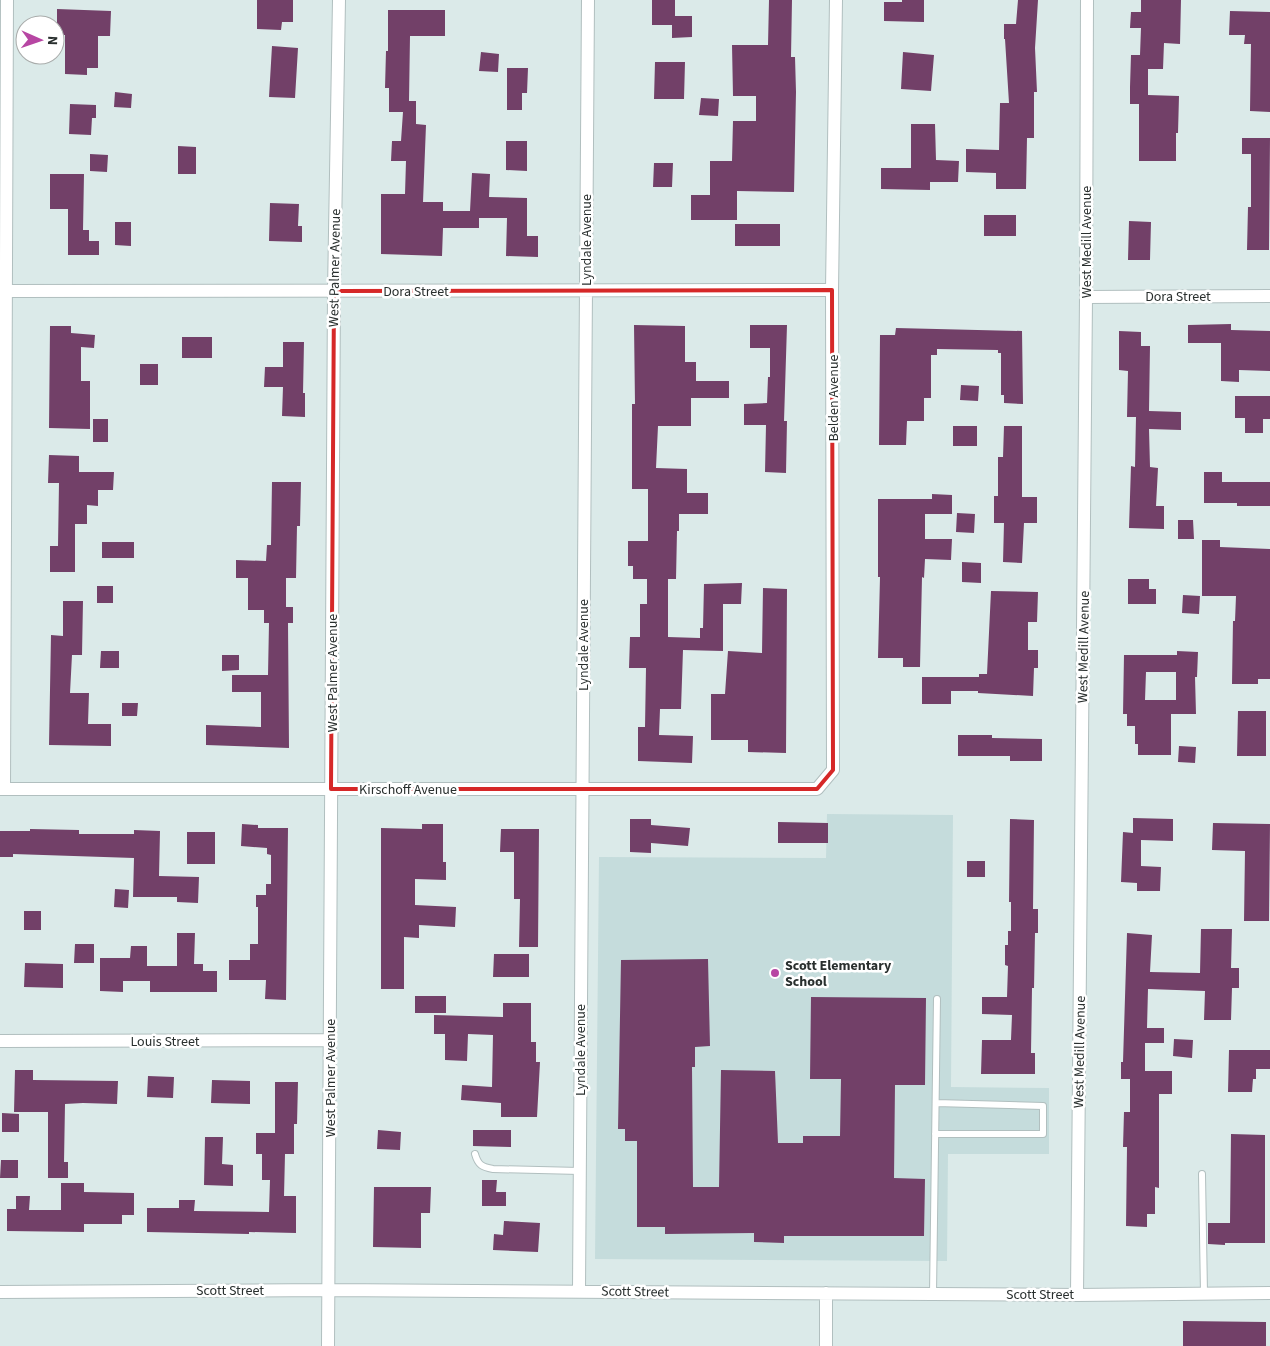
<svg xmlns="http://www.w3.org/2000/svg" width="1270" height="1346" font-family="'Source Sans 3',sans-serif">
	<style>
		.built { fill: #c5dcdc }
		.building { fill: #724068; fill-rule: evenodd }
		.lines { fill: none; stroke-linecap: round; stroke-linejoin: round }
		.service-casing { stroke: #b1bfbf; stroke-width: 8 }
		.minor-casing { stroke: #b1bfbf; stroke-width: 14 }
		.service { stroke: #fff; stroke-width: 6 }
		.minor { stroke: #fff; stroke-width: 12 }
		.marked { fill: none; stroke: #d62828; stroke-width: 4; stroke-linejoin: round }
		.poi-dot { fill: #b746a3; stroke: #fff; stroke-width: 2 }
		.labels { text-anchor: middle; stroke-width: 5; stroke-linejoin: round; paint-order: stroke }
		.street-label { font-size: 14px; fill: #292f2e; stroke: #fff }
		.poi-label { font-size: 14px; font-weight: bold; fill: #292f2e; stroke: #fff; text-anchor: start }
	</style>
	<rect width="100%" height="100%" fill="#dbeae9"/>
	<path class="built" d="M827 814 953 815 951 1087 1049 1088V1154H948L947 1261 595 1259 599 857 826 858Z"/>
	<path class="building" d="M257 0H293V22H282L281 30 257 29Z
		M652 0H675V16H692V37L672 38V25H652Z
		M769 0H792L791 57H795L796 92 794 192 737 191V220H691V195H710V161H732L733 121H756V96H733L732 45H768Z
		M902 0H924V22L884 21V2H902Z
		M1018 0H1038L1035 48 1037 92H1034V138H1027L1026 189H996V173L966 172V149L999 150 1000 103H1009L1005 39H1004V24H1016Z
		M1141 0H1181L1180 44 1164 43 1163 69H1148V95L1179 96 1178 133H1176V161H1139V104H1130V87L1131 55H1140L1141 28H1130L1131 12H1141Z
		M57 9 111 11 110 36H98V68H87V75L65 74V35H57Z
		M388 10H445V36H410L409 101H416V124L426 125 423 202H443V211H470L472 173 490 174 489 197 527 198V236H538V257L506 256 507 218H479V228H443L442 256 381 254V194H405L406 161H391L392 141H401L403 112H389V88H385L386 51H388Z
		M1230 11 1270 12V112L1250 111 1251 44H1244L1245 35H1229Z
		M272 46 298 48 295 98 269 97Z
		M481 52 499 54 498 72 479 71Z
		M903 52 934 55 931 91 901 89Z
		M655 62H685L684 99H654Z
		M507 68H528L527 93H522V110H507Z
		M115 92 132 94 131 108 114 107Z
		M701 98 719 99 718 116 699 115Z
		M70 104 96 105V118H92L91 135 69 134Z
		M911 124H935L936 160 959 161 958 182H930V190L881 189V168H911Z
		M1242 138H1270L1269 250H1247L1248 207H1251V154H1242Z
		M506 141H527V171L506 170Z
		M178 146 196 147V174H178Z
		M90 154 108 155 107 172 90 171Z
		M654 163H673L672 187H653Z
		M50 174H84L83 230H89V241H99V255H68V209H50Z
		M270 203 299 204 298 226H302V242L269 241Z
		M984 215H1016V236H984Z
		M1129 221 1151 222 1150 260H1128Z
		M115 222H131V246L115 245Z
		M735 224H780V246H735Z
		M1231 324V330L1270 331V371L1239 370V382L1221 381V343H1188V325Z
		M634 325 685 326V362H696V381H729V398H691V426H658L656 468 687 469V493H708V514H679V531H677L676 579H668V637L700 638V628H703L704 584 742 583 741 604H723V651L683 650 681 709H660L659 735 693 736 692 763 638 761V727H645L646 668H629L630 637H640V604H647V579H633V566H628V541H648V489H632V404H635Z
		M750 325H787L784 421H787L786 473 765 472 766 425H744V404L767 403 768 377H770V348H750Z
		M50 326H71V333L95 335 94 348 81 347V381H90V429L49 428Z
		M896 328 1022 331 1023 404 1004 403V395H1001V353H998V350L937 349V355H931V398H924V421H907L906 445H879L880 335H895Z
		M1119 331 1141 332V346H1150L1149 411 1181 412V430L1149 429 1150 467 1158 468 1156 506H1164V529L1129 528 1131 466 1135 467 1136 417H1127L1128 371 1119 370Z
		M182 337H212V358H182Z
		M283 342H304L303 393H305V417L282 416 283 387H264L265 367H283Z
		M140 364H158V385H140Z
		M961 385 979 386 978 401 960 400Z
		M1235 396H1270V419H1263V433H1245V418H1235Z
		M93 419H108V442H93Z
		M953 426H977V446H953Z
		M1004 426H1022V497H1037V523H1024L1022 563 1003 562 1004 523H994V496H998V457H1003Z
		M49 455 79 456V472H114L113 490H98V506L87 505V524H75V572H50V546H58L59 483H48Z
		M1204 472H1222V482H1270V506H1237V503H1204Z
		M272 482H301L300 526H297L296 578H286V607H293V623H288L289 748 206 745V725L261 727V692H232V675H268L269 623H264V610H248V578H236V560L266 561 267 545H271Z
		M932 494 952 495V514H925V539H952L951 560 925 559 924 578 922 577 920 667H903V658H878L880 577H878V499H932Z
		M957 513 975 514 974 533 956 532Z
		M1178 520H1193L1194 539H1178Z
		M1202 540H1220V547L1270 549V679H1258V684H1232L1233 621H1235L1236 596H1202Z
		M102 542H134V558H102Z
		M962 562 981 563V583L962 582Z
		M1128 579H1149V589H1156V604H1128Z
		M97 586H113V603H97Z
		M763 588 787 589 786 753 748 752V740H711V694H725L728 651 762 653Z
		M991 591 1038 592 1037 622H1028V650H1038V668H1034L1033 696 978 693V691H951V704H922V677H979V674H987Z
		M1183 595 1200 596 1199 614 1182 613Z
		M63 601H83L82 655H72L70 693H89L88 724H111V746L49 745 51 635 63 636Z
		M101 651H119V668H100Z
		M1177 651 1198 652 1197 677H1195L1196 714H1171V755H1138V744H1135V726H1127V714H1123L1124 655H1177ZM1146 672H1176V700H1145Z
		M222 655H239V670L222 671Z
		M122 703H138L137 716H122Z
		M1238 711H1266V756H1237Z
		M958 735H992V738L1042 739V761H1010V756H958Z
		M1179 746 1196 747 1195 763 1178 762Z
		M1133 818 1173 819V841L1141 840V866L1161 867 1160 891H1137V883L1121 882 1123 832 1133 833Z
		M630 819H651V825L690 828 688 846 651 843V853L630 852Z
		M1010 819 1034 820 1033 909H1038V933H1035L1034 988H1032L1031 1053H1035V1074H981L982 1040H1011L1012 1015 982 1014V997H1007L1008 966 1005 965V945H1008V931H1011V902H1009Z
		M778 822 828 823V843H778Z
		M1213 823 1270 824 1269 921H1244L1245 851 1212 850Z
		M242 824 258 825V828H288L286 1000 265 999 266 980H229V960H250V944H258V907H256V895H266V884H271V855L267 854V848L241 846Z
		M422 824H443V862H446V880L415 879V905L456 907 455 927 419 925V938L404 937V989H381V828L422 829Z
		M30 829 79 830V834H134V830L160 831 159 876 199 877 198 903 177 902V897H133L134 858 13 854V857H0V831H30Z
		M501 829H539L538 947H519L520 899H514V852H500Z
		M187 832H215V864H187Z
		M967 861H985V877H967Z
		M115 889 129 890 128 908 114 907Z
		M24 911H41V930H24Z
		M1201 929H1232L1231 968H1239V988H1232L1231 1020H1204L1205 991 1148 989 1147 1028H1164V1043H1145V1071H1172V1094H1159V1188L1155 1187V1214H1147V1227L1126 1226 1127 1147H1123L1124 1112H1130V1079H1121V1062H1123L1127 933 1152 935 1150 972 1200 973Z
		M177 933H195L194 964H203V971H217V992H150V981H123V992L100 991V958H130L131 946H147V966H177Z
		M75 944H94V963H74Z
		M494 954H529V977H493Z
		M708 959 710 1046 695 1047V1067H692L693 1187H719L721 1070 775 1071 778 1143H803V1136H840L841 1079H810L811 997 926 998 925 1085H895L894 1178 925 1179 924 1236H784V1243L754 1242V1233L665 1234V1227H637V1141H625V1129H618L621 960Z
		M25 963 63 964V988L24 987Z
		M415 996H446V1013H415Z
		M503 1003H531V1042H536V1062H540L537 1117H501V1103L461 1100 462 1085 492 1087 493 1035 468 1034 467 1061 445 1060V1034H434V1015L503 1017Z
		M1174 1039 1193 1040 1192 1058 1173 1056Z
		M1229 1050H1270V1069H1256V1079H1253L1252 1092H1228Z
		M15 1070H33V1080L118 1081 117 1104 83 1103 65 1104 64 1162H68V1178H48V1112H14Z
		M148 1076 174 1077 173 1098 147 1097Z
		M212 1080 250 1081V1104L211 1103Z
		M275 1082H298L297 1124H294V1154H285L284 1196H296V1233L249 1232V1234L147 1232V1208H179V1200H195L194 1211 269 1212 270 1180H262V1154H256V1133H275Z
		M2 1113 19 1114V1132H2Z
		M378 1130 401 1132 400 1150 377 1149Z
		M473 1130H511V1147L473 1146Z
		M1231 1134 1265 1135V1243H1225V1245L1208 1244V1223H1230Z
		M205 1137H223L222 1164 233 1165V1186L204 1185Z
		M1 1160H18V1178H0Z
		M482 1180H497L496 1192H506V1206H482Z
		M61 1183H84V1192L134 1193V1215H122V1224H84V1232L7 1231V1209H16V1196H30L29 1210H61Z
		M374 1187H431L430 1213H421V1248L373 1247Z
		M504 1221 540 1223 538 1252 493 1250 494 1234 503 1235Z
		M1183 1321 1266 1322V1346H1183Z"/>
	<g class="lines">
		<g class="service-casing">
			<path id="service" d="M935 1134H1043V1106L936 1103
				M475 1154C478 1165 482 1167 493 1169L580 1171
				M1202 1174 1204 1294
				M933 1294 937 999"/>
		</g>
		<g class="minor-casing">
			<path id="minor" d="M0 291 832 290
				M1086 297 1270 296
				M0 789H817L833 770 832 290 836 0
				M4 789 7 0
				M0 1041 330 1040
				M579 1290 588 0
				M0 1292 329 1290 1077 1295 1270 1293
				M1077 1295 1086 297 1087 0
				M328 1346 334 291 339 0
				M826 1346V1293"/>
		</g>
		<use href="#service" class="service"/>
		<use href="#minor" class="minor"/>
	</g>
	<path class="marked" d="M832 290 833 770 817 789H331L334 291Z"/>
	<circle class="poi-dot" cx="775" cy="973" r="5"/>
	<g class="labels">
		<g class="street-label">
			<text transform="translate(586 240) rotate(-90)" y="5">Lyndale Avenue</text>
			<text transform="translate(1086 242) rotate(-90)" y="5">West Medill Avenue</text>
			<text transform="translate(334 268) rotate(-89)" y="5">West Palmer Avenue</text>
			<text x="416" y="296">Dora Street</text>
			<text x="1178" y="301">Dora Street</text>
			<text transform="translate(833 398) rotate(-90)" y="5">Belden Avenue</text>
			<text transform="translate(583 645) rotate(-90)" y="5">Lyndale Avenue</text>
			<text transform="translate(1083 647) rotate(-89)" y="5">West Medill Avenue</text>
			<text transform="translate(332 673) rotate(-90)" y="5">West Palmer Avenue</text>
			<text x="408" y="794">Kirschoff Avenue</text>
			<text x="165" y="1046">Louis Street</text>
			<text transform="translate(580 1050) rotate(-90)" y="5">Lyndale Avenue</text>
			<text transform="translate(1079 1052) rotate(-89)" y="5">West Medill Avenue</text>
			<text transform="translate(330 1078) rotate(-90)" y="5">West Palmer Avenue</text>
			<text x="230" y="1295">Scott Street</text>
			<text transform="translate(635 1291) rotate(1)" y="5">Scott Street</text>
			<text x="1040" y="1299">Scott Street</text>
		</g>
		<g class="poi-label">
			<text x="785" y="970">Scott Elementary<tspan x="785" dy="16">School</tspan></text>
		</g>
	</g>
	<g transform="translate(40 40) rotate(92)"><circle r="24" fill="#ffffff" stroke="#a9acab"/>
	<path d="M0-4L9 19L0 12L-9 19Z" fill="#b746a3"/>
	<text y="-8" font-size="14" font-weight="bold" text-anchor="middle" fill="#292f2e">N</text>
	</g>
</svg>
